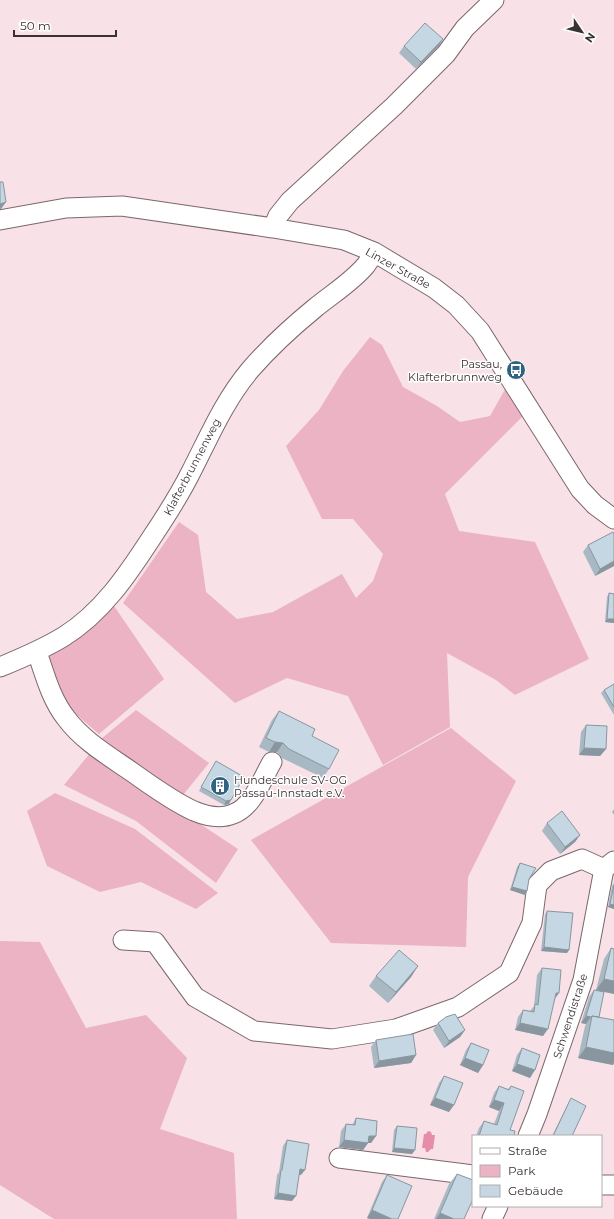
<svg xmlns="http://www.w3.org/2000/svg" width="614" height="1219" font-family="Montserrat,sans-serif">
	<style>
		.green { fill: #ebb3c3 }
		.water { fill: #e68da9 }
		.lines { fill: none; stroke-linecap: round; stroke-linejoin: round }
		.minor-casing { stroke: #7b676c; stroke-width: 21 }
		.minor { stroke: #fff; stroke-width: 19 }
		.wall { fill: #a9b9c3 }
		.shaded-wall { fill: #89969f }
		.building { fill: #c4d7e3; stroke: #89969f }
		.labels { text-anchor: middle; stroke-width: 3; stroke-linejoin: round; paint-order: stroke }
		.street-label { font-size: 11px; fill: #3a3133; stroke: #fff }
		.poi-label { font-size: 11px; fill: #3a3133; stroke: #fff; text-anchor: end }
	</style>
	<rect width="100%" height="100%" fill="#f8e1e7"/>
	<path class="green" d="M370 337 382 345 403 387 437 406 460 422 490 416 508 384 526 413 445 494 459 531 535 542 589 659 515 695 496 680 447 653 450 727 383 765 348 696 287 678 235 703 123 603 179 522 198 535 206 592 237 619 273 612 342 574 356 598 373 581 383 554 353 519H322L286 446 319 410 343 371Z
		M114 606 164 679 99 734 64 704 45 655Z
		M136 710 209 763 183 795 101 739Z
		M451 728 516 781 468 877 466 947 331 943 251 840Z
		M91 752 238 849 216 883 136 821 64 785Z
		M55 793 135 829 218 893 196 909 141 882 100 892 47 866 27 811Z
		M0 941 40 942 86 1028 146 1015 187 1058 160 1129 234 1153 237 1219H54L0 1185Z"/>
	<path class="water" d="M428 1131 431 1132 432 1135H435L433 1149H431L428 1152H426L425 1148H422L424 1134H426Z"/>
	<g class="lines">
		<g class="minor-casing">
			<path id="minor" d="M0 220 66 208 122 206 273 228 344 240 374 252 434 288 456 305 480 331 580 489 595 505 614 519
				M273 228 278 216 290 201 394 106 446 54 465 28 494 0
				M37 652C45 675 51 699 66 718 83 741 109 756 132 772 152 786 172 801 194 811 206 816 221 819 233 814 253 807 262 779 272 762
				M0 667C22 658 43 649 63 637 102 613 128 574 152 537 166 516 180 494 191 472 209 437 224 401 250 370 269 348 293 326 315 308 332 294 352 282 366 265 369 261 372 256 374 252
				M123 940 155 942 195 997 254 1031 332 1039 396 1029 458 1007 509 973 532 923 537 885 551 871 582 859 604 869 614 861
				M528 1136 537 1114 583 980 604 869
				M339 1158 473 1175
				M601 1185H614
				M492 1219 498 1206"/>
		</g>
		<use href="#minor" class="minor"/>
	</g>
	<path class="wall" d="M443 39 438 47 416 69 399 53 404 46Z
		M614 534V566L595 576 583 552 588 545Z
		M609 593 614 594V623L605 622 607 597Z
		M614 684V715L601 693 604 690Z
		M279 711 312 736 329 769 323 778 282 758 277 752H269L259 747 272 720Z
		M586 725 606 749 600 756 579 755 581 732Z
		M216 761 229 804 224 805 199 791Z
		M614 809V815L612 812Z
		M547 823 580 835 575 842 560 854 542 831Z
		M520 863 529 879 527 891 525 895 510 890 517 867Z
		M614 883V909L608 907 612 886Z
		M547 911 569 950 567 953 541 951 545 914Z
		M611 948 614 949V994L596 990 604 959Z
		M418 966 411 977 388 1003 369 986 376 976Z
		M542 968 555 999 543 1036 515 1030 518 1017 523 1010 530 1011 534 1006 537 975Z
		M594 990 599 1017 613 1065 578 1058 585 1026 586 1024 581 1023 589 997Z
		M438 1023 465 1030 460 1037 444 1048 433 1030Z
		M376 1040 416 1055 411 1063 374 1068 371 1047Z
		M471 1043 483 1065 478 1073 460 1065 466 1050Z
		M522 1048 530 1078 512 1071 517 1055Z
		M444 1076 449 1112 430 1105 439 1083Z
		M499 1086 508 1089 511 1086 510 1130 514 1136H476L479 1128 484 1121 494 1124 499 1111 489 1107 494 1093Z
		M571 1098 572 1136H552Z
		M356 1118 376 1136 371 1143H368L363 1150 339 1147 341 1131 346 1124 352 1125Z
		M397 1126 415 1150 412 1154 392 1152 394 1130Z
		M287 1140 301 1175H299L292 1201 274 1199 277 1175 279 1172 283 1146Z
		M457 1174 464 1219H434L449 1184Z
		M387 1175 398 1219H370L367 1218 382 1182Z"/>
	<path class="shaded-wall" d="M443 39 438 47 416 69 421 62Z
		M6 202 1 209H0V204Z
		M614 561V566L595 576 600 569Z
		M607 619H614V623L605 622Z
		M275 742 283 743 277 752H269Z
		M584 748 606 749 600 756 579 755Z
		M231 800 229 804 224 805 226 801Z
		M580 835 575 842 560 854 565 847Z
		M512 887 527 891 525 895 510 890Z
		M610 904 614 905V909L608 907Z
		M544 947 569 950 567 953 541 951Z
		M418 966 411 977 388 1003 396 992Z
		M604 979 614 981V994L596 990Z
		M556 993H559L554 1000Z
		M586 1016 591 1017 586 1024 581 1023Z
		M520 1023 548 1029 543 1036 515 1030Z
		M465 1030 460 1037 444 1048 449 1041Z
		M586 1047 614 1053V1063L613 1065 578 1058Z
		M416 1055 411 1063 374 1068 379 1061Z
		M465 1058 483 1065 478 1073 460 1065Z
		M517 1064 535 1070 530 1078 512 1071Z
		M435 1098 454 1105 449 1112 430 1105Z
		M494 1100 504 1103 499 1111 489 1107Z
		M369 1136H376L371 1143H368L363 1150 339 1147 344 1140Z
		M394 1148 415 1150 412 1154 392 1152Z
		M300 1169 305 1170 301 1175 296 1174Z
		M278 1193 296 1196 292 1201 274 1199Z
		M372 1210 392 1219H370L367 1218Z
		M440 1213 454 1219H436Z"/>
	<path class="building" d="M425 23 443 39 421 62 404 46Z
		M0 182H3L6 202 0 204Z
		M613 532 614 534V561L600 569 588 545Z
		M609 593 614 594V619H607Z
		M614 684V707L604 690Z
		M279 711 315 729 312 736 339 750 329 769 289 749 283 743 275 742 266 738Z
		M586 725 607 726 606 749 584 748Z
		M216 761 244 777 231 800 226 801 201 787Z
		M562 811 580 835 565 847 547 823Z
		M520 863 536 868 529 879 527 891 512 887Z
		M614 885V905L610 904Z
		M547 911 573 913 569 950 544 947Z
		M611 948 614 949V981L604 979Z
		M399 950 418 966 396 992 376 976Z
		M542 968 561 970 559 993H556L548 1029 520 1023 523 1010 534 1012 535 1004 538 1005Z
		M594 990 604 992 599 1017 592 1016 591 1017 586 1016Z
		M455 1014 465 1030 449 1041 438 1023 446 1017Z
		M592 1016 614 1020V1053L586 1047Z
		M413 1034 416 1055 379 1061 376 1040Z
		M471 1043 489 1050 483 1065 465 1058Z
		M522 1048 540 1055 535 1070 517 1064Z
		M444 1076 463 1083 454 1105 435 1098Z
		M499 1086 509 1090 511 1086 524 1091 510 1130 515 1131 514 1136H479L484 1121 497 1125 504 1103 494 1100Z
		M571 1098 586 1106 572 1136H553Z
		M356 1118 377 1121 376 1136H369L368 1143 344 1140 346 1124 355 1125Z
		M397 1126 417 1128 415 1150 394 1148Z
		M287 1140 309 1144 305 1170 300 1169 296 1196 278 1193 281 1170H282Z
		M457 1174 473 1180V1199L464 1219H454L440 1213Z
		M387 1175 412 1186 398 1219H392L372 1210Z"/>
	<defs>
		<g id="bus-disc" transform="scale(1)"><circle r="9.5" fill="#2f6380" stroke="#fff"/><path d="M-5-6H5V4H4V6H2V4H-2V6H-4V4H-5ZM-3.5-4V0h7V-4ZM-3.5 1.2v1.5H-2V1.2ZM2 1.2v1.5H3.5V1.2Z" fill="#fff"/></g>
		<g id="building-disc" transform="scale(1)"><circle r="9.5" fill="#2f6380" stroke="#fff"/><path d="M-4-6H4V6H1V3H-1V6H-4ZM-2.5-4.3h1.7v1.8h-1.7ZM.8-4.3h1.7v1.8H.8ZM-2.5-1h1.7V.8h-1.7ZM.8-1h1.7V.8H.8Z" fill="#fff"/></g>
	</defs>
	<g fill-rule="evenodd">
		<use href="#bus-disc" x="516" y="370"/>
		<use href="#building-disc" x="220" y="786"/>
	</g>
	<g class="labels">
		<g class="street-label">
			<text transform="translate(398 268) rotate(29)" y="4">Linzer Straße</text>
			<text transform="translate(192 467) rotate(-62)" y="4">Klafterbrunnenweg</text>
			<text transform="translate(570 1016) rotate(-72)" y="4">Schwendistraße</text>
		</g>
		<g class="poi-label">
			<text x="502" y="368">Passau,<tspan x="502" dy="13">Klafterbrunnweg</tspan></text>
			<text x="234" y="784" text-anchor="start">Hundeschule SV-OG<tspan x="234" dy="13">Passau-Innstadt e.V.</tspan></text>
		</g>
	</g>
	<rect x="472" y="1135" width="130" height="72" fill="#ffffff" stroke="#b0adad"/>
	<rect x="480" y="1148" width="20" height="6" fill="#ffffff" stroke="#b0adad"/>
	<text x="508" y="1155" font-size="12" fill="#3a3133">Straße</text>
	<rect x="480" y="1165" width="20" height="12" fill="#ebb3c3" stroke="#b0adad"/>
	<text x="508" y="1175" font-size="12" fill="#3a3133">Park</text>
	<rect x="480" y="1185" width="20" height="12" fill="#c4d7e3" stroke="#b0adad"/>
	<text x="508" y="1195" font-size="12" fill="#3a3133">Gebäude</text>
	<g transform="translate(582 32) rotate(125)" stroke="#ffffff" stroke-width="3" paint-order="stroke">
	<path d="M0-3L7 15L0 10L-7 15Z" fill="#3a3133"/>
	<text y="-6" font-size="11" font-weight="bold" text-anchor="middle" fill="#3a3133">N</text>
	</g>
	<path d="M14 30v6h102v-6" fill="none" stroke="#3a3133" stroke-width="2"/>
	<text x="20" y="30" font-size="12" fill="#3a3133" stroke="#ffffff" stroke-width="3" paint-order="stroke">50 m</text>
</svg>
